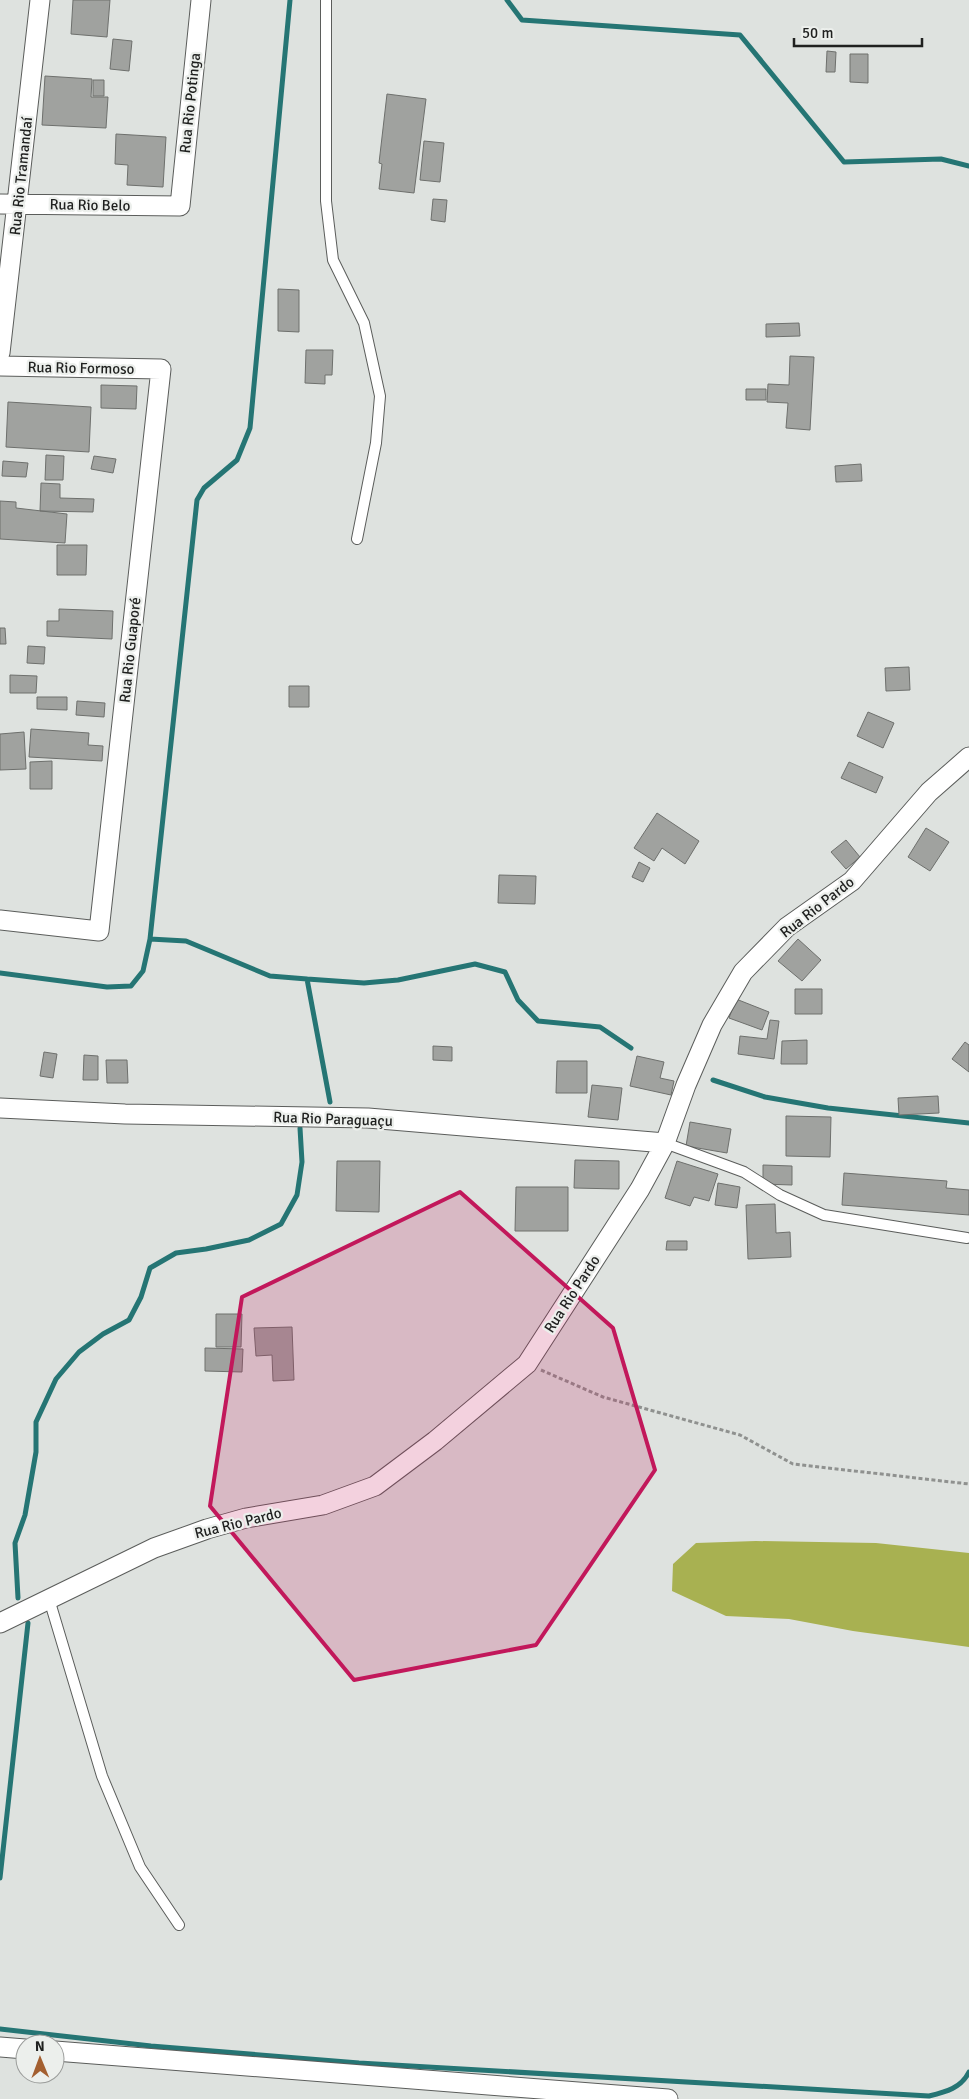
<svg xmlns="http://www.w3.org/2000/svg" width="969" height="2099" font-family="Signika,sans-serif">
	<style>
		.forest { fill: #a8b151 }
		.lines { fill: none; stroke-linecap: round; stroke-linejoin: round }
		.stream { stroke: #257574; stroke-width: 5 }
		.building { fill: #a0a29f; stroke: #6e706d }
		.lane-casing { stroke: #5b5d5b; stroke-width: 12 }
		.street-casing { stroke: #5b5d5b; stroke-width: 21 }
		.path { stroke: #8f918f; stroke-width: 3; stroke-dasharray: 4 2.5; stroke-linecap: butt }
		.lane { stroke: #fff; stroke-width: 10 }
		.street { stroke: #fff; stroke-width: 19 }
		.marked { fill: #c2185b; fill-opacity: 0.2; stroke: #c2185b; stroke-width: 4; stroke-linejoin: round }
		.labels { text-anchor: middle; stroke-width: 4.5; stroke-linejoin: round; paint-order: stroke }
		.street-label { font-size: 15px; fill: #1f201f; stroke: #ecefec }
	</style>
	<rect width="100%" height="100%" fill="#dee2df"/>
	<path class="forest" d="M756 1541 876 1543 969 1553V1647L853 1631 789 1619 726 1616 672 1591 673 1564 696 1543Z"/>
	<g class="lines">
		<path class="stream" d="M507 0 522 20 740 35 844 162 941 159 969 166
			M150 939 186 941 270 976 307 979 330 1102
			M0 973 107 987 131 986 143 971 150 939 197 500 204 488 237 460 250 428 290 0
			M307 979 364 983 398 980 475 964 505 972 518 1000 538 1021 600 1027 631 1048
			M713 1080 765 1097 828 1108 969 1123
			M18 1598 15 1543 25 1515 36 1452V1422L56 1379 79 1352 103 1334 129 1320 141 1297 150 1268 176 1253 206 1249 249 1240 281 1224 297 1195 302 1162 300 1128
			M0 1878 28 1623
			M0 2029 151 2046 359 2063 929 2096C946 2092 961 2088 969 2072"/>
	</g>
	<path class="building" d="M73 0H110L107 37 71 34Z
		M113 39 132 41 129 71 110 69Z
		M827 51 836 52 835 72H826Z
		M850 54H868V83L850 82Z
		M45 76 92 79 91 97H108L106 128 42 125Z
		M93 80H104V96H93Z
		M387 94 426 99 414 193 379 189 382 164 379 163Z
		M116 134 166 137 163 187 127 185 128 165 115 164Z
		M424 141 444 143 440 182 420 180Z
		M433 199 447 200 445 222 431 220Z
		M278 289 299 290V332L278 331Z
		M799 323 800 336 766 337V324Z
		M306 350H333L332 375H325V384L305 383Z
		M790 356 814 357 810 430 786 428 788 403 767 402 768 384 789 385Z
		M101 385 137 386 136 409 101 408Z
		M746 389H766V400H746Z
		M8 402 91 407 89 452 6 447Z
		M46 455 64 456 63 480H45Z
		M94 456 116 459 113 473 91 469Z
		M3 461 28 463 26 477 2 476Z
		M861 464 862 481 836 482 835 466Z
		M41 483 60 484V498L94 499 93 512 40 511Z
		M0 501 16 502V508L67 514 65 543 0 539Z
		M57 545H87L86 575H57Z
		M59 609 113 611 112 639 47 636V621H59Z
		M0 628H5L6 644H0Z
		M28 646 45 647 44 664 27 663Z
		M909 667 910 690 886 691 885 668Z
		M10 675 37 676 36 693H10Z
		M289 686H309V707H289Z
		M37 697H67V710L37 709Z
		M77 701 105 703 104 717 76 715Z
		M868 712 894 723 883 748 857 736Z
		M31 729 89 733 88 745 103 746 102 761 29 757Z
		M24 732 26 769 0 770V734Z
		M52 761V789H30V762Z
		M849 762 883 777 876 793 841 778Z
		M657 813 699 841 685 864 662 848 654 861 634 848Z
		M926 828 949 842 930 871 908 857Z
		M846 840 860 857 846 869 831 852Z
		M639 862 650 868 643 882 632 877Z
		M499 875 536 876 535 904 498 903Z
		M798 939 821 960 802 981 778 961Z
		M795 989H822V1014H795Z
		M736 999 769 1012 762 1030 729 1018Z
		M770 1020 779 1021 774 1059 738 1054 740 1036 767 1039Z
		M807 1040V1064H781L782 1041Z
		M965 1042 969 1045V1072L952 1059Z
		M433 1046 452 1047V1061L433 1060Z
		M44 1052 57 1054 53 1078 40 1076Z
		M84 1055 98 1056V1080H83Z
		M637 1056 664 1062 660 1078 674 1081 671 1095 630 1086Z
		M106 1060H127L128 1083H107Z
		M557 1061H587V1093H556Z
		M592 1085 622 1088 618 1120 588 1117Z
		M938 1096 939 1113 899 1115 898 1098Z
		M786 1116 831 1117 830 1157 786 1156Z
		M690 1122 731 1129 727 1153 686 1146Z
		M575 1160 619 1161V1189L574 1188Z
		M337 1161H380L379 1212 336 1211Z
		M677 1161 718 1174 709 1201 694 1197 690 1206 665 1198Z
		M763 1165 792 1166V1185L763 1184Z
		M844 1173 947 1181 946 1188 969 1190V1215L842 1205Z
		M718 1183 740 1187 737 1208 715 1205Z
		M516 1187H568V1231H515Z
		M775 1204 776 1233 790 1232 791 1257 748 1259 746 1205Z
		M667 1241H687V1250H666Z
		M216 1314H242L241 1347H216Z
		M292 1327 294 1380 273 1381 272 1355 256 1356 254 1328Z
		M205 1348 243 1349 242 1372 205 1371Z"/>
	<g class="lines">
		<g class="lane-casing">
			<path id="lane" d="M326 0V201L333 260 364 323 380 396 376 443 357 539
				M665 1143 744 1172 780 1195 824 1215 967 1238
				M49 1599 102 1776 140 1867 179 1925"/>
		</g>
		<g class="street-casing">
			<path id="street" d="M0 204 180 206 201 0
				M0 353 40 0
				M0 366 161 369 99 931 0 920
				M0 1108 125 1114 368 1118 665 1143
				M0 1623 154 1548 207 1529 246 1518 323 1505 375 1486 435 1441 527 1364 640 1189 665 1143 686 1085 712 1025 743 972 787 927 852 881 929 792 969 757
				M0 2047 25 2049
				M55 2051 668 2099"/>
		</g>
		<path class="path" d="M541 1370 603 1397 740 1435 793 1464 969 1484"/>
		<use href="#lane" class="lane"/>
		<use href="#street" class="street"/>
	</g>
	<path class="marked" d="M460 1192 613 1328 655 1470 536 1645 354 1680 210 1506 242 1297Z"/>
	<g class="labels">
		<g class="street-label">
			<text transform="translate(190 103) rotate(-84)" y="5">Rua Rio Potinga</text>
			<text transform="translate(21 176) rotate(-84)" y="5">Rua Rio Tramandaí</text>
			<text transform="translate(90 205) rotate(1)" y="5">Rua Rio Belo</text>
			<text transform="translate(81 368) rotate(1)" y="5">Rua Rio Formoso</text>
			<text transform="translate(130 650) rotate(-84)" y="5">Rua Rio Guaporé</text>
			<text transform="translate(817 907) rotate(-38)" y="5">Rua Rio Pardo</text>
			<text transform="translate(333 1119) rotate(2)" y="5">Rua Rio Paraguaçu</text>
			<text transform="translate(572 1294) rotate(-57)" y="5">Rua Rio Pardo</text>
			<text transform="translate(238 1523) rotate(-14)" y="5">Rua Rio Pardo</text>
		</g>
	</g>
	<g transform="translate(40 2059) rotate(359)"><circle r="24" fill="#ecefec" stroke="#9a9c9a"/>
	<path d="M0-4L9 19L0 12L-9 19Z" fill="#a35f30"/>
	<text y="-8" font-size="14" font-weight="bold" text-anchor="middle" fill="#1f201f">N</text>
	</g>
	<path d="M794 38v8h128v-8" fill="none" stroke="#1f201f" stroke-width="2.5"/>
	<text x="802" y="38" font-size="15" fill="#1f201f" stroke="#ecefec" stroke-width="4" paint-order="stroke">50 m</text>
</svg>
